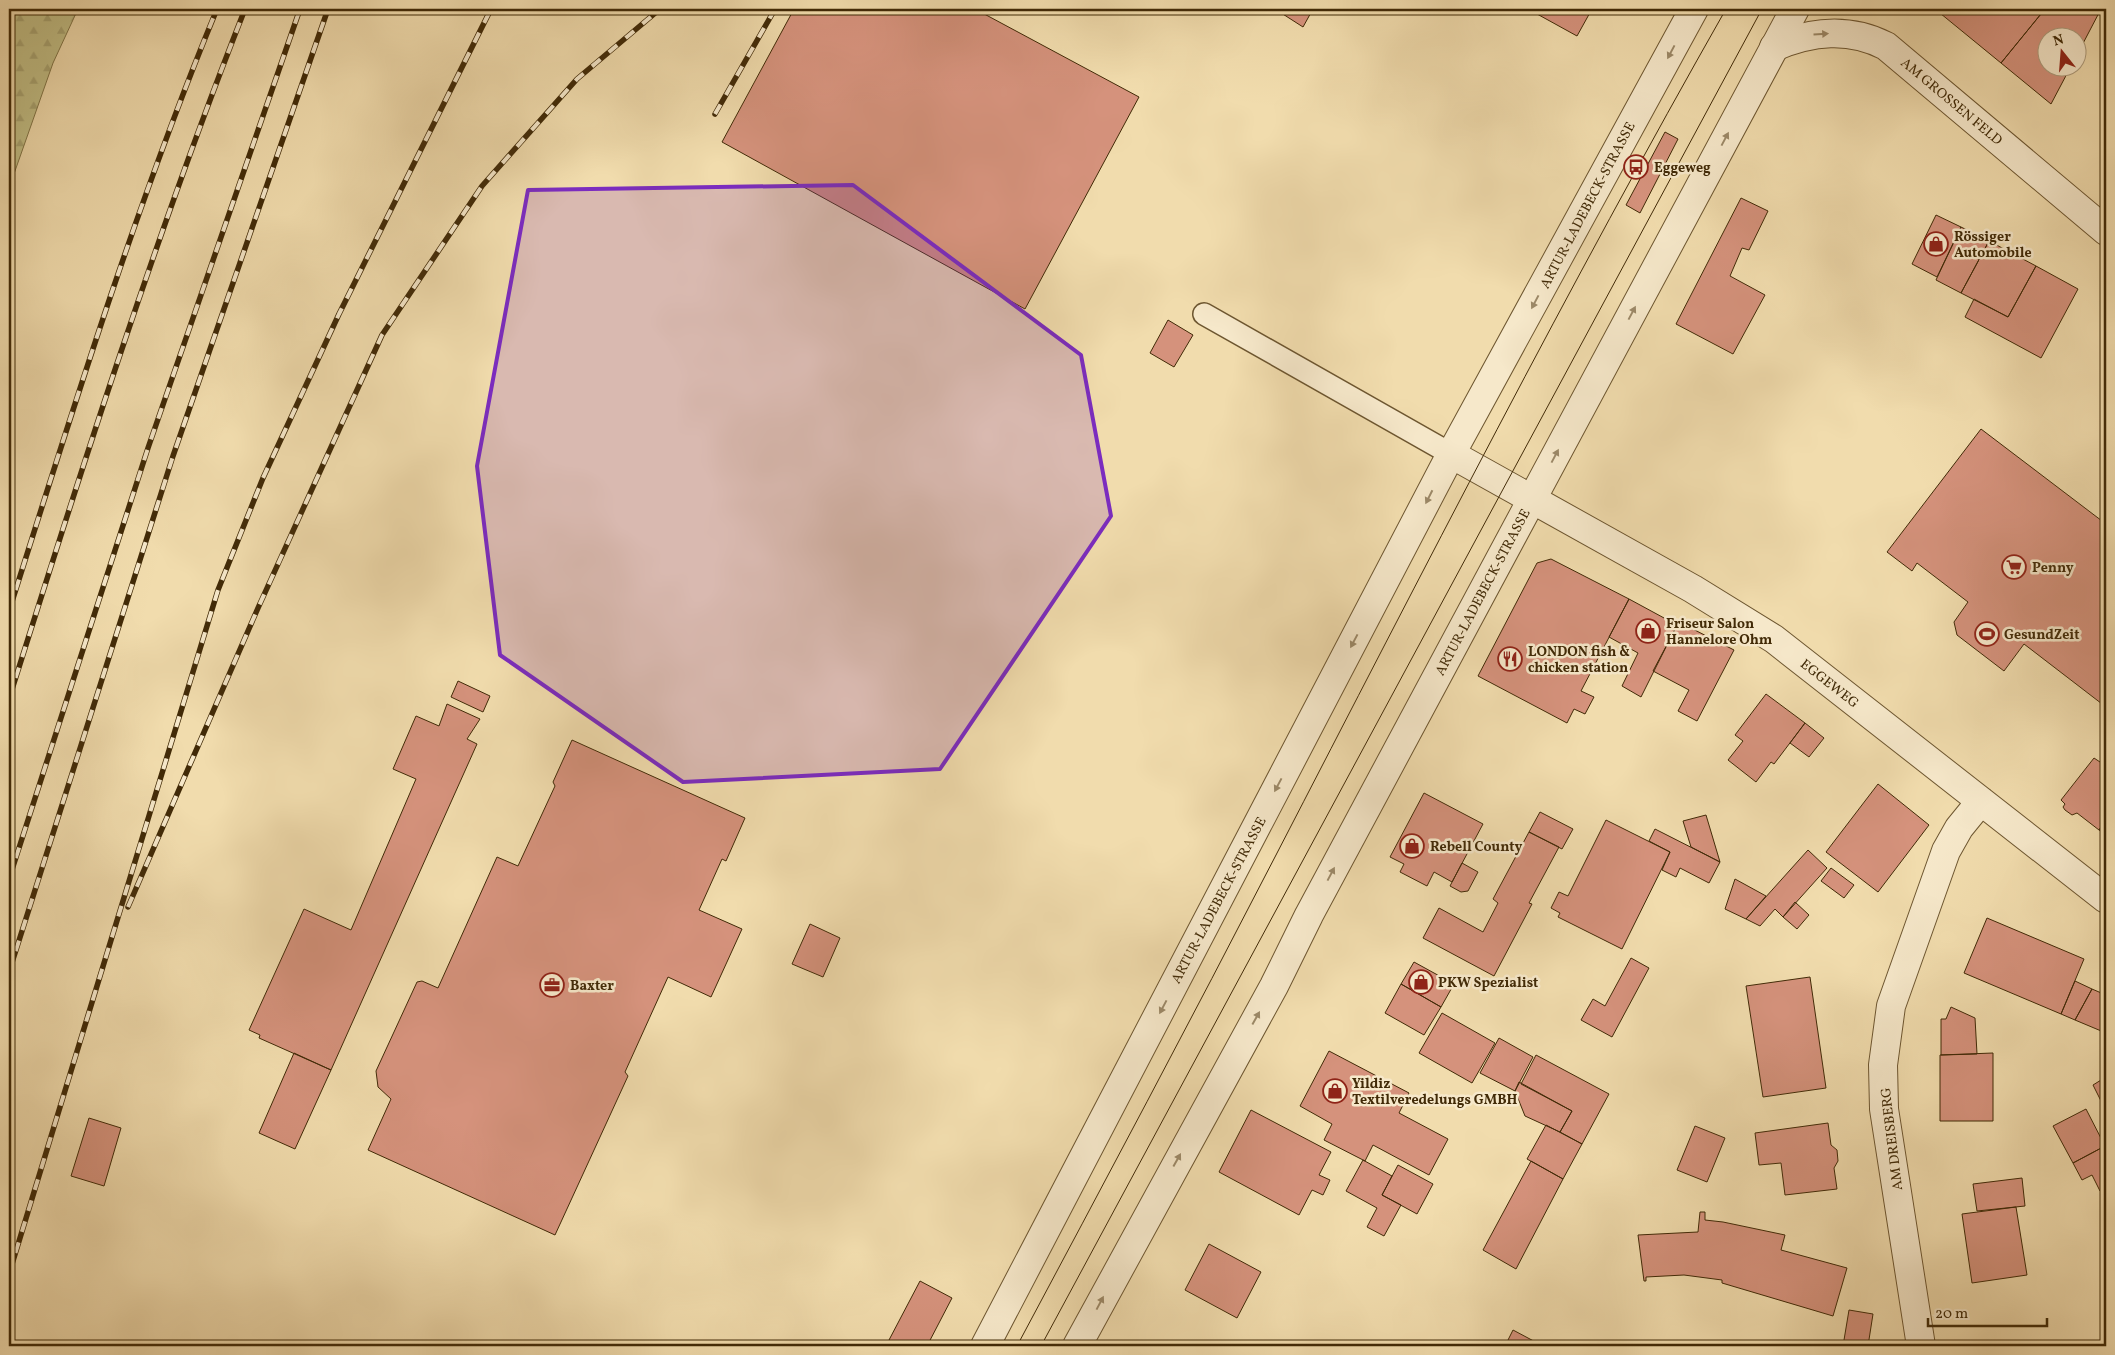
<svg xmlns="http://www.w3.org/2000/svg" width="2115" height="1355" font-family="Vollkorn,serif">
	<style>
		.forest { fill: url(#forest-firs); stroke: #817446 }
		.building { fill: #d5927c; stroke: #412a07 }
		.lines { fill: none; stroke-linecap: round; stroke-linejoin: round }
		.service-casing { stroke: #6d5630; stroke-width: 24 }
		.minor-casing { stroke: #6d5630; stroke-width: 30 }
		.tertiary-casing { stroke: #6d5630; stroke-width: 30 }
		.service { stroke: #f6e8ca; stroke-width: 21 }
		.minor { stroke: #f6e8ca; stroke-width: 28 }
		.tertiary { stroke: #f6e8ca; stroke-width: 28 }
		.tram { stroke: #412a07; stroke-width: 1 }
		.rail-casing { stroke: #412a07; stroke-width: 5.5 }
		.rail { stroke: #f6e8ca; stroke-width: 4; stroke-dasharray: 11; stroke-linecap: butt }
		.oneway { fill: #9c8968 }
		.marked { fill: #7b2cbf; fill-opacity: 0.2; stroke: #7b2cbf; stroke-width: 4; stroke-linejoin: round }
		.labels { text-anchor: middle; stroke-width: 5; stroke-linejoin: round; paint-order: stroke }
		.street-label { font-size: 14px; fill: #412a07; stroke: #f6e8ca }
		.poi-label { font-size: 14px; font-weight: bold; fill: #412a07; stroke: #f6e8ca; text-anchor: start }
	</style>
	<defs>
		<pattern id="forest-firs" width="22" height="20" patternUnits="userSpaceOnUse" patternTransform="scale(1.25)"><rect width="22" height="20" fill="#c1be85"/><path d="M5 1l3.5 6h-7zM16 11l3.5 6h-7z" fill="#a7a371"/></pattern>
	</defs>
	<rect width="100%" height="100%" fill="#f1dcad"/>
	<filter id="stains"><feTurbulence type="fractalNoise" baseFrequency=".004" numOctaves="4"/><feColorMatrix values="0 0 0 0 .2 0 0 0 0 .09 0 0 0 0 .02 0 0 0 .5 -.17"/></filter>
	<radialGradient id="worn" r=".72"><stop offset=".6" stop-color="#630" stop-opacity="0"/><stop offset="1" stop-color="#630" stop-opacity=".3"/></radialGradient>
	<path class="forest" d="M9 9H78L53 63 9 188Z"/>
	<path class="building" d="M794 9H975L1139 97 1025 309 722 142Z
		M1275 9H1313L1303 27Z
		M1528 9H1592L1577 36Z
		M1935 9H2045L2001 63Z
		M2045 9H2101L2078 53V38H2048V68H2070L2051 104 2001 63Z
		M1665 132 1678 139 1640 213 1626 205Z
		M1741 198 1768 211 1749 250 1742 248 1730 276 1765 295 1733 354 1676 324Z
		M1936 215 1961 227 1937 277 1912 264Z
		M1961 227 1989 241 1961 293 1936 280Z
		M1989 241 2036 266 2008 317 1961 293Z
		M2036 266 2078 289 2041 358 1965 317 1974 299 2008 317Z
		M1168 320 1193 335 1174 367 1150 353Z
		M1981 429 2106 524V707L2024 644 2004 671 1957 635 1954 622 1968 602 1917 563 1912 571 1887 552Z
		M1551 559 1629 599 1581 691 1594 697 1585 714 1574 709 1567 723 1478 676 1537 563Z
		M1629 599 1677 625 1641 697 1622 686 1638 653 1609 637Z
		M1679 622 1734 650 1697 721 1678 711 1689 690 1653 671Z
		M458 681 490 696 483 712 451 697Z
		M1766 694 1805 723 1774 764 1771 762 1756 782 1728 760 1743 741 1735 735Z
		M447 704 480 719 467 739 477 744 331 1070 259 1038 260 1035 249 1030 304 909 351 930 416 779 393 769 416 716 439 726Z
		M1805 723 1824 738 1809 757 1790 743Z
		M572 740 745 818 726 861 722 859 699 910 742 929 711 997 668 977 625 1072 628 1076 555 1235 368 1150 391 1099 378 1087 376 1071 417 982 422 981 438 988 497 857 518 866 555 786 553 782Z
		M2106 754V820L2099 830 2077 813 2072 815 2065 810 2063 807 2065 804 2061 800 2094 758 2100 762Z
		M1878 784 1929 825 1878 892 1826 852Z
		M1424 793 1483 824 1452 882 1434 872 1427 886 1400 872 1404 864 1390 857Z
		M1540 812 1573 829 1562 849 1529 832Z
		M1706 815 1720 862 1691 847 1683 821Z
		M1606 820 1670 852 1622 949 1558 917 1560 913 1551 908 1559 892 1568 896Z
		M2106 820V835L2099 830Z
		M1655 829 1720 862 1709 883 1680 868 1676 877 1662 870 1670 852 1649 841Z
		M1529 832 1559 847 1529 903 1532 904 1494 976 1423 938 1439 908 1483 932 1498 903 1493 899Z
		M1808 850 1827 868 1783 917 1775 909 1760 926 1746 919Z
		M1462 863 1478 872 1468 891 1461 892 1450 886Z
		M1831 868 1854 885 1844 898 1821 881Z
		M1735 879 1766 896 1746 919 1725 909Z
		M1795 902 1809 915 1797 929 1783 917Z
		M1987 918 2084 959 2061 1014 1964 973Z
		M810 924 840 938 823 977 792 964Z
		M1631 958 1649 968 1612 1037 1581 1020 1593 999 1605 1006Z
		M1414 962 1454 984 1441 1007 1401 984Z
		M1810 977 1826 1088 1763 1097 1746 986Z
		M2075 981 2092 989 2075 1020 2061 1014Z
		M1401 984 1441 1007 1424 1035 1385 1013Z
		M2092 989 2106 995V1033L2075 1020Z
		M1951 1007 1975 1018 1977 1054 1941 1055V1019H1946Z
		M1442 1013 1495 1043 1472 1083 1419 1053Z
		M1499 1038 1533 1057 1515 1091 1480 1073Z
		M1329 1051 1409 1093 1399 1113 1448 1139 1429 1175 1373 1145 1365 1161 1324 1140 1332 1124 1300 1106Z
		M294 1053 331 1070 295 1149 259 1133Z
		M1993 1053V1121H1940V1055Z
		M1536 1055 1609 1094 1582 1144 1560 1132 1572 1111 1521 1084Z
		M2106 1077V1111L2093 1085Z
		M1519 1082 1572 1111 1560 1132 1525 1116 1515 1091Z
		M2086 1109 2105 1146 2073 1163 2053 1126Z
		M1251 1110 1331 1152 1319 1175 1330 1180 1323 1195 1312 1190 1299 1215 1219 1172Z
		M89 1118 121 1128 104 1186 71 1176Z
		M1828 1123 1831 1145 1837 1150 1838 1161 1834 1168 1837 1189 1785 1195 1781 1163 1759 1165 1755 1133Z
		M1546 1125 1582 1144 1563 1179 1527 1159Z
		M1695 1126 1725 1138 1707 1182 1677 1170Z
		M2105 1146 2106 1188 2100 1191 2092 1175 2082 1180 2073 1163Z
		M1363 1160 1392 1176 1382 1195 1401 1205 1384 1236 1367 1227 1377 1208 1346 1191Z
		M1531 1161 1563 1179 1516 1269 1483 1250Z
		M1398 1165 1433 1184 1417 1214 1382 1195Z
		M2022 1178 2025 1206 1977 1211 1973 1184Z
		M2016 1207 2027 1275 1972 1283 1962 1214Z
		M1700 1212H1705V1220L1723 1222 1785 1235 1781 1250 1847 1268 1833 1316 1722 1283V1280L1684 1275 1646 1277V1281H1644L1638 1235 1698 1232Z
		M1209 1244 1261 1272 1237 1318 1185 1290Z
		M920 1281 952 1298 927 1346H901L889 1340Z
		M1849 1310 1873 1314 1868 1346H1843Z
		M1513 1330 1543 1346H1505Z"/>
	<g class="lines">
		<g class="service-casing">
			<path id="service" d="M1204 314 1451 454"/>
		</g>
		<g class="minor-casing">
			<path id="minor" d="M1774 47C1812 31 1849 27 1886 46L2106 231
				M1451 454 1693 589 1774 639 2106 899
				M1921 1346 1884 1109 1883 1065 1891 1006 1946 851 1959 828 1981 801"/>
		</g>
		<g class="tertiary-casing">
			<path id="tertiary" d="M985 1346 1451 454 1694 9
				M1077 1346 1274 986 1309 915 1795 9"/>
		</g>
		<use href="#service" class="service"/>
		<use href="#minor" class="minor"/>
		<use href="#tertiary" class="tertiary"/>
		<path class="tram" d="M1017 1346C1104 1183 1191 1020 1276 855 1423 571 1568 287 1726 9
			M1041 1346 1762 9"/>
		<g class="rail-casing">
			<path id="rail" d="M715 114 775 9
				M9 611C73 409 136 205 217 9
				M9 699C82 467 156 235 245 9
				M9 879 148 448 300 9
				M128 907 258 608 382 335 482 186 577 79 660 9
				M9 972 173 456 328 9
				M9 1274 218 590 263 478 339 314 491 9"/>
		</g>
		<use href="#rail" class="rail"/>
	</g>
	<defs><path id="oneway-solid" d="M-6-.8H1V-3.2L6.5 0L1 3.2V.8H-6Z" transform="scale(1.25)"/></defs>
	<g class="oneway">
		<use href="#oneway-solid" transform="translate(1821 34) rotate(-4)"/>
		<use href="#oneway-solid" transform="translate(1671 52) rotate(118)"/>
		<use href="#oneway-solid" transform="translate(1725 139) rotate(-62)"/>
		<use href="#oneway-solid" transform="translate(1535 302) rotate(118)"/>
		<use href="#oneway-solid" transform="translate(1632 313) rotate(-62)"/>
		<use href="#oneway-solid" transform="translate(1555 456) rotate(-62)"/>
		<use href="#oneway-solid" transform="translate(1429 497) rotate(117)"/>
		<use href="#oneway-solid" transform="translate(1354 641) rotate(118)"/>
		<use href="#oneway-solid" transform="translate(1278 785) rotate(118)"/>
		<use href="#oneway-solid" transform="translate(1331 874) rotate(-62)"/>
		<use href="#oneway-solid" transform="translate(1163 1007) rotate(118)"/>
		<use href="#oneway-solid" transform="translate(1256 1018) rotate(-61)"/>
		<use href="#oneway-solid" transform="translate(1177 1160) rotate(-61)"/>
		<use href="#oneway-solid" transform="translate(1100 1303) rotate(-62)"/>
	</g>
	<path class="marked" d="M853 185 1081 355 1111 516 940 769 683 782 500 655 477 466 528 190Z"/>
	<defs>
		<g id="bus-ring" transform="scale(1.25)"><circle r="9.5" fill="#f6e8ca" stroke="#8f2418" stroke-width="1.5"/><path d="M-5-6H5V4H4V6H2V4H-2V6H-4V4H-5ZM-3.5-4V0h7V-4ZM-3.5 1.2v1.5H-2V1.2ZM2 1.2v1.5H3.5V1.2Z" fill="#8f2418"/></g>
		<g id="shop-ring" transform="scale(1.25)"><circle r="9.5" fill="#f6e8ca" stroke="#8f2418" stroke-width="1.5"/><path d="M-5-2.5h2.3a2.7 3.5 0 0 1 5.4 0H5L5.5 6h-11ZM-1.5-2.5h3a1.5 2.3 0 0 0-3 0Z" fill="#8f2418"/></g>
		<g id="supermarket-ring" transform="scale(1.25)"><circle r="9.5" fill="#f6e8ca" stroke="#8f2418" stroke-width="1.5"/><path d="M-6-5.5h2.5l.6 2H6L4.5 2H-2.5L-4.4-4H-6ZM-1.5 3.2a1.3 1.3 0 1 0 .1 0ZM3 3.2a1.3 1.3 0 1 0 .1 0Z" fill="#8f2418"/></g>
		<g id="stadium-ring" transform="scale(1.25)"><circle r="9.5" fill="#f6e8ca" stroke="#8f2418" stroke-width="1.5"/><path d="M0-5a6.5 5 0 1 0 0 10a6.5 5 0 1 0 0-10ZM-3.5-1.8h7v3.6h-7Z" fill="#8f2418"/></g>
		<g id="restaurant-ring" transform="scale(1.25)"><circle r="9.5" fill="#f6e8ca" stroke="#8f2418" stroke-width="1.5"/><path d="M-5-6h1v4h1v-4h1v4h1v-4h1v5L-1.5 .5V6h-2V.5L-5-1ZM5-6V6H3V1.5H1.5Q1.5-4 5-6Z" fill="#8f2418"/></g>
		<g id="office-ring" transform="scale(1.25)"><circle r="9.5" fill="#f6e8ca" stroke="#8f2418" stroke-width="1.5"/><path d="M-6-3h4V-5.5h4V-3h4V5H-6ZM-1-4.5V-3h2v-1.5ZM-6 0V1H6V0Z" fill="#8f2418"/></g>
	</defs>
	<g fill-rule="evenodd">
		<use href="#bus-ring" x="1636" y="167"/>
		<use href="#shop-ring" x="1936" y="244"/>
		<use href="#supermarket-ring" x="2014" y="567"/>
		<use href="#shop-ring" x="1648" y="631"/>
		<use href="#stadium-ring" x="1987" y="634"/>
		<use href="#restaurant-ring" x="1510" y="659"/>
		<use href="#shop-ring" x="1412" y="846"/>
		<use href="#shop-ring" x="1421" y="982"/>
		<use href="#office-ring" x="552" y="985"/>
		<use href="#shop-ring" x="1335" y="1091"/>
	</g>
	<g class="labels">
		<g class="street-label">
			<text transform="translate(1952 101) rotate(40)" y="5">AM GROSSEN FELD</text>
			<text transform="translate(1587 205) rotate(-62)" y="5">ARTUR-LADEBECK-STRASSE</text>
			<text transform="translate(1482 592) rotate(-62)" y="5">ARTUR-LADEBECK-STRASSE</text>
			<text transform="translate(1830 683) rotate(38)" y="5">EGGEWEG</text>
			<text transform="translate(1218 900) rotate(-62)" y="5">ARTUR-LADEBECK-STRASSE</text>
			<text transform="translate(1891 1139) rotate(-97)" y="5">AM DREISBERG</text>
		</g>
		<g class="poi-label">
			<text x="1654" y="172">Eggeweg</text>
			<text x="1954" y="241">Rössiger<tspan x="1954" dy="16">Automobile</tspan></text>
			<text x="2032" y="572">Penny</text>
			<text x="1666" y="628">Friseur Salon<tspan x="1666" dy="16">Hannelore Ohm</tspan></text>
			<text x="2004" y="639">GesundZeit</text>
			<text x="1528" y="656">LONDON fish &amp;<tspan x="1528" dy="16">chicken station</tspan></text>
			<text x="1430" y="851">Rebell County</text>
			<text x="1438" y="987">PKW Spezialist</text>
			<text x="570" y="990">Baxter</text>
			<text x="1352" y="1088">Yildiz<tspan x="1352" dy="16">Textilveredelungs GMBH</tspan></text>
		</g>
	</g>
	<rect width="2115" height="1355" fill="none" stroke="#f1dcad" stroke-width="30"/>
	<rect x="10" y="10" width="2095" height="1335" fill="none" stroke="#412a07" stroke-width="2.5"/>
	<rect x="15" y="15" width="2085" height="1325" fill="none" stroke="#412a07"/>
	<g transform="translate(2062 52) rotate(343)"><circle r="24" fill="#f6e8ca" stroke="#ae9c7c"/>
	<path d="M0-4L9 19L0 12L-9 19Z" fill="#8f2418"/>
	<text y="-8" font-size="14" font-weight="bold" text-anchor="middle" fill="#412a07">N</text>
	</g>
	<path d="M1928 1318v8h119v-8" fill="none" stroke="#412a07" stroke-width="2.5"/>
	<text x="1935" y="1318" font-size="15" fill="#412a07" stroke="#f6e8ca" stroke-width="4" paint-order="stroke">20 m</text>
	<rect width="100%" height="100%" filter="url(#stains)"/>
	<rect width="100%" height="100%" fill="url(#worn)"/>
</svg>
